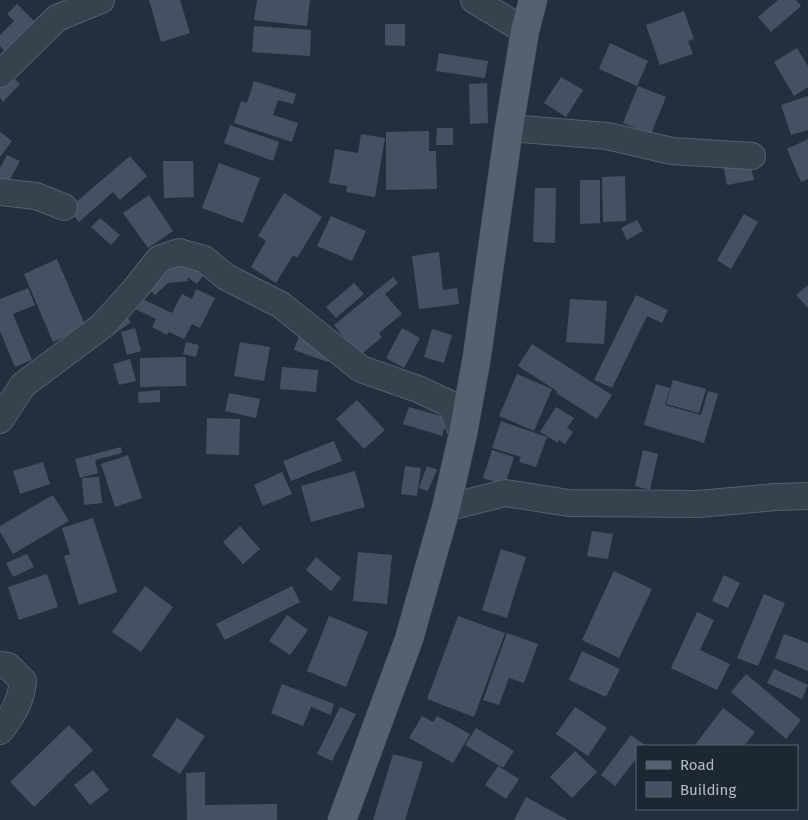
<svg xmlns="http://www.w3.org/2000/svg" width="808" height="820" font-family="'Fira Sans',sans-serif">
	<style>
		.building { fill: #455162 }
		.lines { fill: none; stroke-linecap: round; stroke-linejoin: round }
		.minor-casing { stroke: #565f6c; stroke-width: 28 }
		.major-casing { stroke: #414a57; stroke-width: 29 }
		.minor { stroke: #38414e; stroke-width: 26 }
		.major { stroke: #56606e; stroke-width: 28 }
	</style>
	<rect width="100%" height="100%" fill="#242f3e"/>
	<path class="building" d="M149 0H180L190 33 161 42Z
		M257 0H310L307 26 254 20Z
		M778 0H796L801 6 771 32 758 17Z
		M17 4 37 24 8 54 0 46V35L14 21 7 14Z
		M684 11 694 39 688 41 693 54 660 65 646 25Z
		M385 24H405V46L385 45Z
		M254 26 311 30 310 56 252 52Z
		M610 43 648 61 637 86 599 69Z
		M797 48 808 66V87L794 96 774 62Z
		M439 53 488 61 485 78 436 71Z
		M8 73 20 84 3 102 0 98V81Z
		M561 77 583 90 566 117 544 103Z
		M254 81 296 94 293 104 278 100 273 115 298 123 292 142 234 123 241 101 247 103Z
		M487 83 488 123 470 124 469 84Z
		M638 86 666 97 651 134 623 123Z
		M808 96V130L791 135 781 105Z
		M230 125 279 142 273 161 224 143Z
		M437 128H453V145H436Z
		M429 131V151H436L437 189 386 190V132Z
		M0 132 12 141 0 157Z
		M361 134 385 138 375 197 346 192 347 186 329 183 335 149 358 153Z
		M808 139V179L801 182 787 149Z
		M7 155 20 161 7 185 0 181V168Z
		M130 156 147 176 120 200 113 192 79 222 68 209Z
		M749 158 754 180 727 185 723 163Z
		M163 161H193L194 197 164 198Z
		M219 163 260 178 243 223 202 208Z
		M625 176 626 221 603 222 602 177Z
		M580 180H600V223L580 224Z
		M535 188H556L555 243 533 242Z
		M284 193 322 217 297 258 293 255 276 283 251 267 266 241 258 236Z
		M149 195 173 231 148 248 123 213Z
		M744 214 758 222 731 269 717 260Z
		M331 216 366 231 352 261 317 246Z
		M100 218 120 235 111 245 91 227Z
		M637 220 643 231 627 240 621 228Z
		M439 252 443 290 457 288 459 304 419 309 412 256Z
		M57 259 86 327 53 342 24 274Z
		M185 262 206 272 197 284 187 277 188 281 168 283 155 295 143 283 165 263Z
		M393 277 398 283 385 294 402 314 379 333 382 337 359 356 334 325Z
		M354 283 364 294 336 318 326 307Z
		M808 285V308L796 295Z
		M28 288 35 305 13 314 32 360 15 367 0 331V299Z
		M196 289 215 298 200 328 192 324 184 339 169 332 167 335 152 327 156 319 129 306 134 295 172 313 182 294 192 299Z
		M636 295 668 310 662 323 647 316 612 388 594 380Z
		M570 299 607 301 604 344 566 342Z
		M123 311 131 322 112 336 104 326Z
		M135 328 141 351 127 355 121 332Z
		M402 328 420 338 404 368 386 358Z
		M432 329 452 335 444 363 424 357Z
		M299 336 333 348 328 362 294 350Z
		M186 342 199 345 196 357 183 354Z
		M240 342 270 347 264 381 234 376Z
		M532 344 612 395 597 419 556 393 557 391 518 366Z
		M186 357V386L140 387V358Z
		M130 359 136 381 119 385 113 364Z
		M282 367 318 370 316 392 280 389Z
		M517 374 552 389 534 431 499 416Z
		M673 380 706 389 699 413 666 404Z
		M656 384 670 388 665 405 701 415 708 391 718 394 704 443 644 425Z
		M160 390V402L139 403 138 392Z
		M229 393 260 399 256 418 225 411Z
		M357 400 385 430 364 449 336 419Z
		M409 407 448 418 442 436 403 424Z
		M556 407 574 418 567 428 573 432 565 444 559 440 558 443 540 432Z
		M207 418 240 419 239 455 206 454Z
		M501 421 547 437 536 467 519 462 521 457 492 448Z
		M334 441 342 461 291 481 283 461Z
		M121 447 122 453 95 460 98 473 80 478 75 459Z
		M492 450 514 457 505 485 483 478Z
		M643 450 658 454 650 490 635 486Z
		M128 455 142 498 115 507 101 464Z
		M43 462 50 484 20 494 13 471Z
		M405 466 421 468 417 496 401 494Z
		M427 466 437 470 428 491 419 488Z
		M355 471 365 507 311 522 301 486Z
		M282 472 292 494 263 506 254 485Z
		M99 477 102 503 84 505 82 478Z
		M53 495 69 521 13 554 0 532V526Z
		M93 518 117 592 79 605 64 556 70 554 62 528Z
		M240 526 260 549 243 564 223 542Z
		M592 531 613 534 608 559 587 556Z
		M501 549 526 557 507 618 482 610Z
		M358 552 392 555 387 604 353 601Z
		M27 554 34 567 13 577 6 563Z
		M316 557 341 578 331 591 306 570Z
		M614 571 652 589 619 658 582 640Z
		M47 574 58 607 19 620 8 587Z
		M724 575 740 583 728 608 712 601Z
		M145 586 173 607 141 652 112 632Z
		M292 586 300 602 225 640 216 624Z
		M764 594 785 603 758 666 737 658Z
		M697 612 714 620 700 650 730 664 717 690 671 668Z
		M287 615 308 630 290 655 269 641Z
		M329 616 368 632 346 687 307 671Z
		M458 616 505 633 474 717 427 699Z
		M507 633 538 644 524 683 509 678 499 705 483 700Z
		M784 634 808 643V671L775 658Z
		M582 651 620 669 606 697 569 680Z
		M774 669 808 685 802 699 767 683Z
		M746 674 801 720 786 739 731 692Z
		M282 684 334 704 331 715 311 707 303 726 271 713Z
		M340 707 356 714 332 761 317 754Z
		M575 707 607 728 588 756 556 734Z
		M723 708 755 732 744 746H696L695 745Z
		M422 716 433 722 437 716 470 734 453 763 409 738Z
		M177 718 205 736 180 774 152 756Z
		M69 725 93 750 34 807 10 782Z
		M476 728 514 751 503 768 465 745Z
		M631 735 646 746H637V761L635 760 615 786 601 775Z
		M575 751 597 772 572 798 550 777Z
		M393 754 423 762 405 820H373Z
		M498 766 519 779 506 799 485 785Z
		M93 770 109 790 90 805 74 785Z
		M205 772V805L277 804V820H187L186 773Z
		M526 797 568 820H514Z"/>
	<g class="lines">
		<g class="minor-casing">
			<path id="minor" d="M474 0 525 31
				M0 74 57 18 101 0
				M509 128 607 136 672 151 752 156
				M0 192 36 196 64 207
				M0 420 23 385 102 326 136 288 159 259 179 252 204 259 226 277 281 305 361 369 418 389 450 404 463 434
				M446 508 505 493 569 503 698 504 776 497 808 496
				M0 665 8 666 23 681C21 701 13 715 0 731"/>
		</g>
		<g class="major-casing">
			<path id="major" d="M342 820 409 639 446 508 463 434 477 356 509 128 525 31 533 0"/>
		</g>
		<use href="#minor" class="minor"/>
		<use href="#major" class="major"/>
	</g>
	<rect x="636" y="745" width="162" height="65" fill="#1d2633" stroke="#59626f"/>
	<rect x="646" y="761" width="25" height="8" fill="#56606e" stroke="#59626f"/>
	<text x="680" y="770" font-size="15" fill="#b4bcc9">Road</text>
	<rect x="646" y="782" width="25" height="15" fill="#455162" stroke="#59626f"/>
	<text x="680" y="795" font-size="15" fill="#b4bcc9">Building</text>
</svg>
